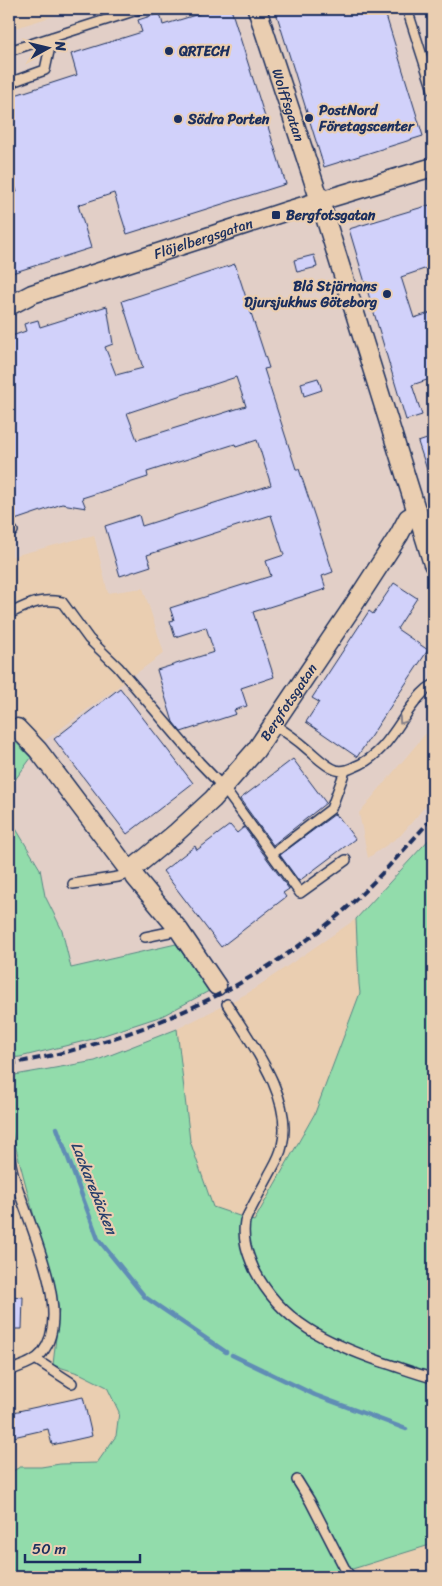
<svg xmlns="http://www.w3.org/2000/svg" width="442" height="1586" font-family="Sriracha,sans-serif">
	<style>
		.built { fill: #e2cfc7 }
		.green { fill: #92dcab; stroke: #568684 }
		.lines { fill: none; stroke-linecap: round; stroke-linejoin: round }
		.stream { stroke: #618db5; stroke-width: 4.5 }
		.building { fill: #d1d1fa; stroke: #1b2f5e; fill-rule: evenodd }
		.lane-casing { stroke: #1b2f5e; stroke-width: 12 }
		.street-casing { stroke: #1b2f5e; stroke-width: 21 }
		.lane { stroke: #eaceb1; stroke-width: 9 }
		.street { stroke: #eaceb1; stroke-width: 18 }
		.rail { stroke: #1b2f5e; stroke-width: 4; stroke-dasharray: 8 4; stroke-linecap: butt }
		.oneway { stroke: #827e88 }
		.poi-dot { fill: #1b2f5e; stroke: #eaceb1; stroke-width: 2 }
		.labels { text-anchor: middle; stroke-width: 4.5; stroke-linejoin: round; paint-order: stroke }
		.poi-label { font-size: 14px; font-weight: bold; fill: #1b2f5e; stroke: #eaceb1; text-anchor: start }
		.street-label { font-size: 14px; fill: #1b2f5e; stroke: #eaceb1 }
		.water-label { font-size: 15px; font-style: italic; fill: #273f6c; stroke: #eaceb1 }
	</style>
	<rect width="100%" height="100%" fill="#eaceb1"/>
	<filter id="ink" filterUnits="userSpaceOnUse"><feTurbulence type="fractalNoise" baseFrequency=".02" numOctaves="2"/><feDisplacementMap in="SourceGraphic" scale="10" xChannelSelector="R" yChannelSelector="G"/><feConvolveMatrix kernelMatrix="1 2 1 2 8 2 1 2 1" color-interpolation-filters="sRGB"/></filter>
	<g filter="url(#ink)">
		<path class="built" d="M76 9H433V725L359 813 368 858 401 835 433 797V835L356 919 248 993 177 1029 95 1061 9 1076V1058L20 1057 89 1040 162 1016 208 991 176 944 71 968 62 930 45 896 40 869 9 817V788L40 744 164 653 143 588 108 593 94 535 9 557V30Z"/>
		<path class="green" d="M9 735 31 758 9 788Z
			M9 817 40 869 45 896 62 930 71 968 176 944 209 991 162 1016 89 1040 20 1057 9 1058Z
			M433 835V1544L346 1571 340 1574 341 1577H9V1502L14 1499 9 1490V1473L20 1467H41L60 1464 97 1463 116 1436 119 1412 107 1387 81 1374 53 1365 59 1310 9 1122V1076L95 1061 177 1029 190 1141 213 1207 254 1221 315 1113 360 993 359 984 356 919Z"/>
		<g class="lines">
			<path class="stream" d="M57 1128 98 1239 145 1297 226 1352
				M232 1355 315 1395 406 1429"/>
		</g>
		<path class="building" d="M215 9H231L286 184 127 234 114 193 78 205 91 248 12 273 9 264V193L17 192 9 167V97L77 75 71 54 142 32 138 20 160 13 163 25Z
			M275 9H384L423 136 324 167Z
			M433 204V266L401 277 414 318 433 312V378L412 385 422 415 406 420 349 229Z
			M314 255 317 267 297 272 294 260Z
			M235 264 269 368 264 369 296 469H299L333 572 322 576 326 589 253 612 274 677 241 688 247 706 234 710 236 714 181 732 173 722 157 670 214 652 206 627 175 637 170 621 174 620 170 608 271 576 266 561 284 555 271 515 147 555 151 566 120 576 105 526 139 515 142 526 271 485 257 440 236 447 235 444 147 472 148 477 82 498 86 508 62 504 9 522V337L26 331 24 324 38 320 40 327 107 306 113 344 105 347 116 375 143 368 122 301ZM236 377 246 406 137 440 127 413Z
			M318 378 322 390 304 396 301 383Z
			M433 437V482H431L418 442Z
			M394 583 417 598 397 629 428 650 357 757 306 722 319 702 312 698 369 611 373 614Z
			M120 688 193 783 127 834 54 739Z
			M293 759 326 803 273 845 240 799Z
			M335 814 337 817 338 816 355 839 299 881 280 855Z
			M230 825 237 833 244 827 289 889 283 893 286 897 221 947 163 871 195 846 197 850Z
			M9 1296 23 1297 22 1329H9Z
			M83 1397 92 1436 52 1445 48 1429 9 1438V1413Z"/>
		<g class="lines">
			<g class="lane-casing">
				<path id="lane" d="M407 9 433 90
					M9 51 140 9
					M9 83 45 70 52 37
					M9 531H13
					M13 612C31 603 42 598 62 602L89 639 118 667 199 762 223 787 300 893 346 860
					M273 724C284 731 295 738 305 747 314 754 324 766 336 770 343 772 348 770 354 767 381 757 394 732 409 710 416 701 423 690 433 685
					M272 854 331 809 345 771
					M73 884 118 877 133 872
					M145 937 179 930
					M227 1004C251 1043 294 1098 282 1146 280 1157 273 1167 268 1177 260 1192 252 1206 245 1221 242 1238 247 1253 254 1269 281 1323 328 1343 382 1362 399 1367 416 1374 433 1378
					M9 1151C10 1158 11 1166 13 1173 25 1218 75 1312 42 1353 34 1363 20 1366 9 1371
					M35 1359 72 1383
					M297 1480 310 1501 346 1571 351 1577"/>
			</g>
			<g class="street-casing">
				<g id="street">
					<path id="s1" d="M257 9 320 201 433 564"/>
					<path id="s2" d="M9 306 32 294 290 210 433 167"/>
					<path d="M17 728 38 750 127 868 133 871 135 877 179 930 217 986"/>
					<path id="s3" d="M133 871 136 866 177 832 213 799 256 750 351 609 399 535 408 518 418 512"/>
				</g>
			</g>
			<use href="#lane" class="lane"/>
			<use href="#street" class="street"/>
			<path class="rail" d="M9 1064C130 1043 247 993 341 913 374 884 404 850 433 817"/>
		</g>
		<defs><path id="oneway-chevron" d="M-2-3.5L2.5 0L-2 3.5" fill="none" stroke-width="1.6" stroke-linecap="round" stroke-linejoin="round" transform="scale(1.25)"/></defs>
		<use class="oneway" href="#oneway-chevron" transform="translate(402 721) rotate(124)"/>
	</g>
	<g class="poi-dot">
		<circle cx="169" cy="51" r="5"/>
		<circle cx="309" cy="118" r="5"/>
		<circle cx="178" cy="119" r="5"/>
		<rect x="271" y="210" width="10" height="10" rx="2.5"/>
		<circle cx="387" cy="294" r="5"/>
	</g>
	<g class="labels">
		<g class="poi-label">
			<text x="179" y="56">QRTECH</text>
			<text x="319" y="115">PostNord<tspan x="319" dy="16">Företagscenter</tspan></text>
			<text x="188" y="124">Södra Porten</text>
			<text x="286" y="220">Bergfotsgatan</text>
			<text x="377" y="291" text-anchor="end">Blå Stjärnans<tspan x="377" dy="16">Djursjukhus Göteborg</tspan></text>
		</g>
		<g class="street-label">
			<text dy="5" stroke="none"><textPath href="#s1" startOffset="101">Wolffsgatan</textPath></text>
			<text dy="5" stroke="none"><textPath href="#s2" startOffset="206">Flöjelbergsgatan</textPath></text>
			<text dy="5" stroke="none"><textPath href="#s3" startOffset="231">Bergfotsgatan</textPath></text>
		</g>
		<g class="water-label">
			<text transform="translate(94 1188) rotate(68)" y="5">Lackarebäcken</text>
		</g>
	</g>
	<rect width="442" height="1586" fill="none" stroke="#eaceb1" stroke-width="30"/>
	<rect x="15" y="15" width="412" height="1556" fill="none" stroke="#1b2f5e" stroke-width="2" filter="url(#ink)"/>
	<g transform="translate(48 48) rotate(82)" stroke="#eaceb1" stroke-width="4" paint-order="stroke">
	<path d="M0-4L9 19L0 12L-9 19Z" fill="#1b2f5e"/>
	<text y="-8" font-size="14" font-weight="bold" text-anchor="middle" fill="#1b2f5e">N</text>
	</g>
	<path d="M25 1554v8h115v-8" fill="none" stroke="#1b2f5e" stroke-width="2.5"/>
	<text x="32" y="1554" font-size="15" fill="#1b2f5e" stroke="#eaceb1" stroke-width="4" paint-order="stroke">50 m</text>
</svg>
